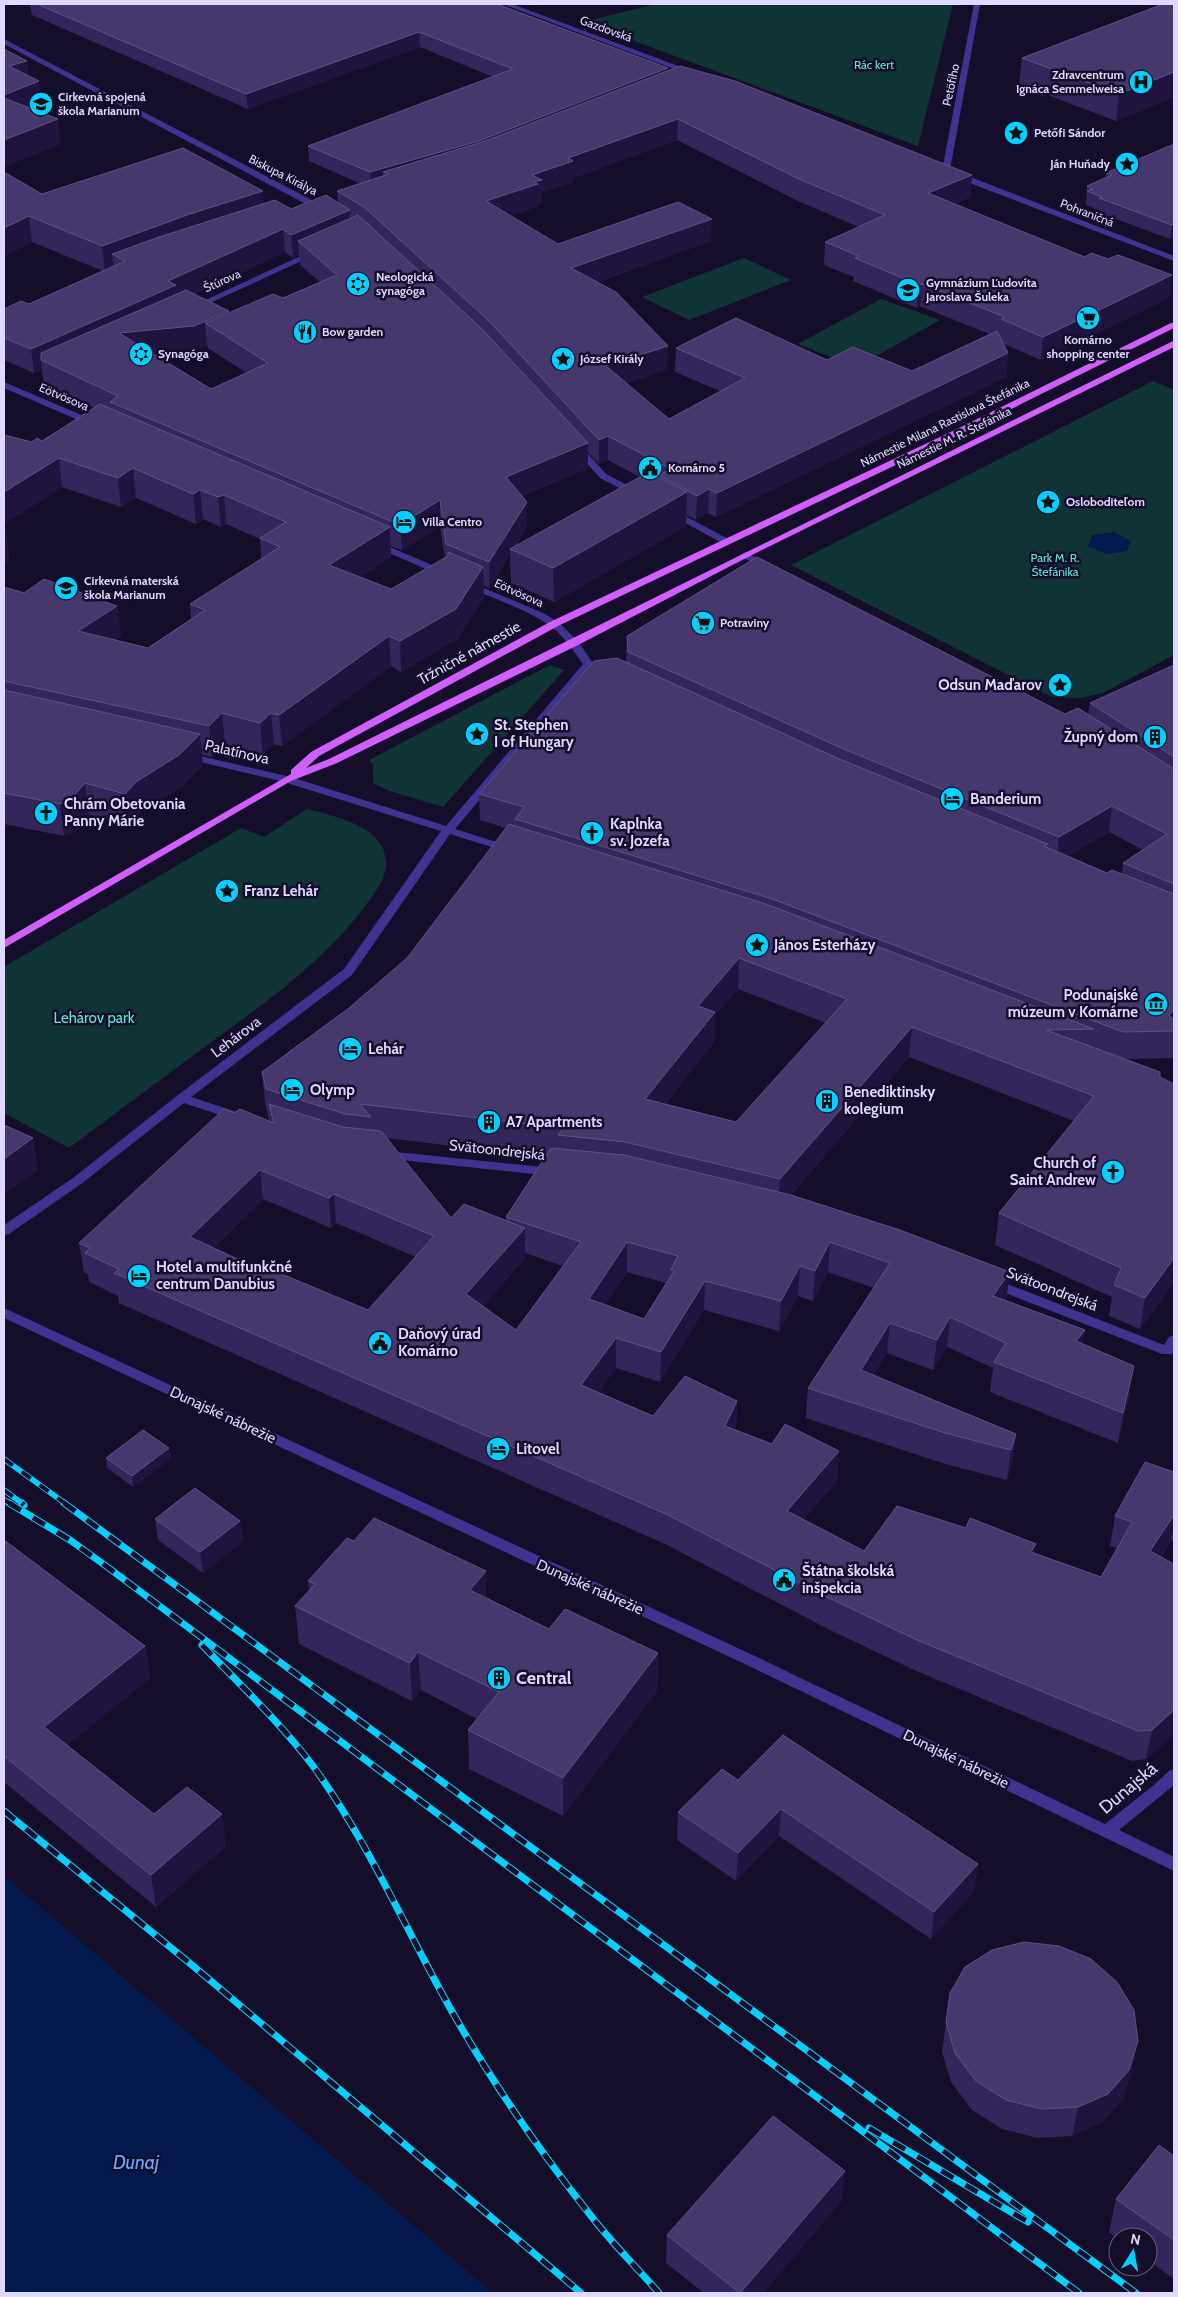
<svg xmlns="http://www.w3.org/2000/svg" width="1178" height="2297" font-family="Cabin,sans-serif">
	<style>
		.green { fill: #103436 }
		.water { fill: #04194d }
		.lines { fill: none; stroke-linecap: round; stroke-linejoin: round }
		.street { fill: #3f338f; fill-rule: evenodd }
		.primary { fill: #d15fff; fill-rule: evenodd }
		.rail-far1-casing { stroke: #04d0ff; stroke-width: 5.5 }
		.rail-casing { stroke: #04d0ff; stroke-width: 7 }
		.rail-far1 { stroke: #150e2b; stroke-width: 4; stroke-dasharray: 11; stroke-linecap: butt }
		.rail { stroke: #150e2b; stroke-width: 5; stroke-dasharray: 14; stroke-linecap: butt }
		.wall { fill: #34255a; fill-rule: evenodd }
		.shaded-wall { fill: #201340 }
		.building { fill: #46386c; stroke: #5e5183; fill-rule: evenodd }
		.labels { text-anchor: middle; stroke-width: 5; stroke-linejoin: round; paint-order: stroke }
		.far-street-label { font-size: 12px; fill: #dfd8ff; stroke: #150e2b }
		.far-park-label { font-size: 12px; fill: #55edd4; stroke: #150e2b }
		.far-poi-label { font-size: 12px; font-weight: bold; fill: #dfd8ff; stroke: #150e2b; text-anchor: start }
		.street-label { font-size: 15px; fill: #dfd8ff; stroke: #150e2b }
		.poi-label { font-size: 15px; font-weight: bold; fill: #dfd8ff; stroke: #150e2b; text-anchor: start }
		.park-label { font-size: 15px; fill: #55edd4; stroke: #150e2b }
		.near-poi-label { font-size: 18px; font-weight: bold; fill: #dfd8ff; stroke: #150e2b; text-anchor: start }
		.near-street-label { font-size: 18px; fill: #dfd8ff; stroke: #150e2b }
		.near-water-label { font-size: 19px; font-style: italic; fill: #66abff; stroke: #150e2b }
	</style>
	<rect width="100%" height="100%" fill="#150e2b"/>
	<path class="green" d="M656 4H953L918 146 583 22Z
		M744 258 791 280 689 320 642 297Z
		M881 299 940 320 857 367 798 344Z
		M1153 381 1174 390V655L1103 693 1080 698 1052 697 791 565Z
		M550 665 564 670 443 807 387 790 373 783V764L369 760Z
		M307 809C335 816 389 827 386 866 385 881 373 895 365 906 318 969 253 1011 191 1057 150 1087 110 1118 69 1148L4 1113V967L241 828 264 837Z"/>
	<path class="water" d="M1114 532 1131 541 1127 551 1106 554 1088 546 1092 535Z
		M4 1876 493 2293H4Z"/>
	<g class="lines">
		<path class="street" d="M503 4H512L697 73 690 75Z
			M974 4H980L950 170 946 172 942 170Z
			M4 39 327 208 328 210 321 212 4 44Z
			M954 173H960L1174 256V261L954 177Z
			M312 251 319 253 197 309 190 307Z
			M4 382 98 422 99 424 92 426 4 388Z
			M578 445 581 446 606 474 639 491V495H633L600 478 573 448Z
			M672 509 730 540 732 542 730 544H724L669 514 667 512Z
			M376 541 448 572 450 574 448 576H442L373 546 371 544Z
			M745 552 771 565 773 567 771 569H765L742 557 740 555Z
			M467 581 543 613 558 622 578 641 592 662 610 673 605 676 589 669 455 829 512 847 514 849 512 851H504L450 834 352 975 191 1097 240 1113 242 1116 240 1119H232L184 1103 81 1184 9 1234 4 1235V1225L73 1178 178 1095 344 969 441 831 284 782 183 758V754L187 753 291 777 446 826 583 664C573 650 563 635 549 625 524 608 492 598 464 586L462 584Z
			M386 1151 552 1168 558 1172 552 1176 382 1158 380 1155Z
			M992 1278 1164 1345 1169 1337 1174 1335V1350L1172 1354H1162L987 1286 985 1283Z
			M4 1308 757 1657 1105 1824 1155 1784 1169 1771 1174 1769V1785L1119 1830 1174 1857V1871L747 1665 4 1318Z"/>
		<path class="primary" d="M1171 323H1174V328L965 432 558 626 319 756 306 768 329 759 1171 342 1174 341V347L748 557 578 645 337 763 291 781 4 948V940L291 774V770L311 752 550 622 959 428Z"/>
		<g class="rail-far1-casing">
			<path id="rail-far1" d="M4 1459 66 1504
				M4 1490 23 1504
				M4 1500 11 1504"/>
		</g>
		<g class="rail-casing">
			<path id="rail" d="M9 1503 70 1540 106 1566 1079 2293
				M22 1503 24 1505
				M64 1503 1136 2293
				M202 1645C239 1684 280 1722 313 1766 366 1839 402 1921 445 1999 488 2077 540 2152 595 2221 615 2246 638 2269 659 2293
				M4 1811 192 1965 581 2293
				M869 2128 1028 2222"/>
		</g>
		<use href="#rail-far1" class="rail-far1"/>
		<use href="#rail" class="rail"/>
	</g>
	<path class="wall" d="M30 4H497L668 68V71L972 175 970 197 954 204 1169 298 1041 360 1004 344 1008 353 1006 377 716 517 708 513 696 520 687 515 686 526 554 602 511 583 510 554 489 588 483 585 484 597 457 639 401 672 391 666 282 746 274 744 263 754 225 744 212 757 202 755 203 765 182 786 140 813 128 826 89 815 75 832 64 836 4 824V587L24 593 117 606 121 636 115 640 148 648 191 619 190 604 261 559 260 539 226 524 221 527 203 519 196 524 136 498 121 507 62 487 4 524V435L32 442 42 441 94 408 44 384 42 370 34 373 4 360V309L29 304 103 271 32 242 4 256V172L42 194 264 204 291 209 338 203 337 191 361 184 309 161 308 146 493 77 420 47 248 109 32 15ZM677 140 798 201 859 227 825 242 824 265 854 277 853 281 917 308 920 306 989 334 912 371 827 360 676 348 675 372 720 391 669 419 626 383 667 370 597 282 711 241 558 244 510 216 538 206V203L542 202V193L573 182V178ZM285 252 293 258 299 255 300 265 320 282 283 298 229 313V311L194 294ZM207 345 208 348 247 373 211 389 154 354 196 350ZM588 452 599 464 608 460 640 477 516 546 527 527 522 496 588 468ZM440 526 445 558 391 589 360 577 391 557V546L402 550Z
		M1174 4V97L1116 121 1019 84 1022 58Z
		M1174 144V237L1170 239 1097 212 1098 210 1086 205 1087 186 1105 178 1106 173Z
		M627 636 1065 714 1088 715 1090 703 1174 665V1058L1125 1059 1174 1084V1282L1140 1329 1109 1316 1112 1297 995 1245 999 1213 1074 1121 909 1057 791 1195 1010 1272 1006 1300 1085 1330 1082 1344 1134 1366 1129 1396 1118 1443 990 1392 993 1368 947 1347 933 1370 887 1353 873 1375 1016 1434 1012 1464 1007 1480 942 1463 806 1418 808 1388 874 1288 828 1272 813 1301 798 1296 779 1331 704 1310 660 1382 616 1368 598 1392 653 1416 737 1401 736 1430 772 1444 839 1451 837 1481 803 1520 864 1551 1034 1553 1101 1577 1117 1548 1110 1546 1115 1516 1174 1472V1541L1171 1540 1161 1557 1174 1735 1146 1759 1132 1761 914 1670 828 1629 665 1544 119 1303 118 1296 89 1282 88 1274 84 1272 79 1243 234 1113 271 1122V1121L269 1120 265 1103 262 1072 349 1008 407 958 506 828 480 820 479 794 626 663ZM1109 832 1143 850 1123 863 1122 874 1107 873 1068 856ZM738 989 826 1023 736 1122 665 1104 714 1042 715 1015ZM386 1138 545 1157 506 1217V1221L451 1218ZM263 1199 331 1228 336 1223 416 1257 368 1310 257 1268 213 1248ZM525 1253 563 1266 516 1330 483 1306 525 1258ZM627 1272 666 1283 644 1319 605 1304Z
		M169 1448 171 1458 133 1487 107 1468 106 1458Z
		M155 1519 240 1521 243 1541 203 1573 158 1540Z
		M4 1540 145 1646 150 1678 67 1745 154 1814 226 1846 156 1907 4 1782Z
		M354 1541 487 1598 549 1629 658 1653 657 1691 563 1816 469 1769 468 1730 477 1719 421 1690 412 1701 299 1644 295 1606 309 1591 308 1581Z
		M738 1780 978 1864 974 1891 931 1939 779 1836 736 1881 677 1840 678 1812Z
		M950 1993 1132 2070 1123 2099 1102 2122 1072 2136 1037 2138 1002 2129 972 2110 951 2082 942 2052Z
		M1174 2156V2279L1148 2260V2237H1118V2239L1109 2232 1116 2199Z
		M842 2200 763 2293H704L666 2263 667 2235Z"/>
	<path class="shaded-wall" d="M419 32 420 47 248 109 246 94Z
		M27 61 30 85 39 81 42 106 4 121V95L9 66Z
		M668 68V83L389 174 383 172 384 184 371 188 370 172Z
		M1174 72V97L1116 121 1119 94Z
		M58 119 61 144 4 167V140Z
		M678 119 677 140 573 178V182L542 193V202L538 203V206L486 224V201L532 175 568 158Z
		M972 175 970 197 926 215 928 193Z
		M263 191 265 217 125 261 112 254 114 269 105 272 102 246 190 214Z
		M350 210 351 233 298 241 299 255 293 258 291 235Z
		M29 216 32 242 4 256V228Z
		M712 219 711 241 571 291V268Z
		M1174 224V237L1170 239 1172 225Z
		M283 229 285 252 177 301 229 311 231 335 205 323 207 345 196 350 121 358 41 360 42 370 34 373 31 349 168 281Z
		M1172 275 1169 298 1041 360 1043 337Z
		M922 284 920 306 917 308 919 285Z
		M668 346 667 370 606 390V366Z
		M1008 353 1006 377 716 517 717 493Z
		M608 436V460L599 464V440Z
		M588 443V468L507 502 506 477Z
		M59 458 62 487 4 524V492Z
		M133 468 136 498 121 507 118 478Z
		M709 489 708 513 696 520 697 496Z
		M200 490 203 519 196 524 193 494Z
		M687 492 686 526 554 602 553 568Z
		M224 495 226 524 221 527 218 497Z
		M440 500V526L402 550 400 525Z
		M527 502V527L513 550 510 549V554L489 588V562Z
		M390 527 391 557 331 595 329 565Z
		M6 530 10 560 4 564V531Z
		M483 567 484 597 457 639 401 672 400 641Z
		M117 606 121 636 82 662 78 631Z
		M389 636 391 666 282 746 279 715Z
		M222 713 225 744 212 757 209 726Z
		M271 713 274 744 263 754 260 723Z
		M200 734 203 765 182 786 140 813 128 826 125 794 136 782Z
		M85 783 89 815 75 832 64 836 60 804Z
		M1112 806 1109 832 1056 863 1059 837Z
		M739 958 738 989 715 1015 714 1042 645 1130V1099L698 1006Z
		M1174 1010V1031L1169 1015Z
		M912 1027 909 1057 778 1210 780 1179Z
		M33 1138 38 1170 4 1195V1159Z
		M260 1170 263 1199 193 1267 190 1237Z
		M334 1194 336 1223 331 1228 329 1198Z
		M525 1228V1258L467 1324 466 1294Z
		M627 1242V1272L589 1328V1299Z
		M830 1242 828 1272 813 1301 815 1271Z
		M1174 1258V1282L1140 1329 1145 1298Z
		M800 1266 798 1296 779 1331 781 1301Z
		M1010 1272 1006 1301 993 1296Z
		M705 1281 704 1310 660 1382 661 1352Z
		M950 1317 947 1347 933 1370 937 1340Z
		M890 1323 887 1353 858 1400 861 1370Z
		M1085 1330 1080 1359 1076 1341Z
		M616 1338V1368L581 1415V1385Z
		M1134 1366 1129 1396 1118 1443 1123 1413Z
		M737 1401 736 1431 725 1426Z
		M1016 1434 1012 1464 1007 1480 1011 1450Z
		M169 1448 171 1458 133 1487 132 1476Z
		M839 1451 837 1481 785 1541 787 1511Z
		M1174 1515V1526L1171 1540 1145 1581 1150 1551Z
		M240 1521 243 1541 203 1573 200 1552Z
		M1036 1544 1031 1574V1552Z
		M486 1571 487 1609 470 1590Z
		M145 1646 150 1678 50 1759 44 1727Z
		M418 1652 421 1690 412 1701 410 1663Z
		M658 1653 657 1691 563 1816V1778Z
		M1174 1710V1735L1146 1759 1152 1730Z
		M781 1809 779 1836 736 1881 738 1853Z
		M222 1814 226 1846 156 1907 151 1875Z
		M978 1864 974 1891 931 1939 934 1912Z
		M1138 2041 1132 2070 1123 2099 1102 2122 1072 2136 1078 2107Z
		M845 2171 842 2200 763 2293H741Z"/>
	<path class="building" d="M37 4H497L668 68 479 141 370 172 308 146 513 69 419 32 246 94Z
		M1163 4H1174V72L1119 94 1022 58Z
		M4 49 27 61 9 66 39 81 4 95Z
		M680 66 735 81 972 175 928 193 1085 257 1091 253 1108 259 1118 255 1172 275 1043 337 1001 319 1005 317 922 284 919 285 855 258 859 256 825 242 885 215 799 179 678 119 568 158 573 161 532 175 542 180 534 182 538 184 486 201 558 244 678 202 712 219 571 268 616 292 668 346 606 366 669 419 745 378 676 348 736 318 827 360 853 347 912 371 997 331 1008 353 717 493 709 489 697 496 659 475 671 469 608 436 599 440 490 322 364 207 337 191 389 174 383 172 485 141Z
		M4 98 58 119 4 140Z
		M1174 144V224L1172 225 1099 198 1102 197 1087 191 1093 189 1087 186 1112 175 1106 173Z
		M183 148 263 191 190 214 102 246 29 216 4 228V172L42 194Z
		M326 195 350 210 291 235 283 229 168 281 176 285 31 349 4 338V309L21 301 29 304 125 261 112 254 159 237 275 200 291 209Z
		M358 215 481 328 588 443 506 477 527 502 489 562 446 544 440 500 400 525 110 402 118 396 41 360V353L186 290 229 311 194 326 119 333 211 389 268 363 205 323 273 294 283 298 337 275 298 241Z
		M100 404 390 527 329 565 391 589 448 556V552L483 567 456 609 400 641 389 636 279 715 271 713 260 723 222 713 209 726 4 681V587L24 593 44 579 117 606 78 631 148 648 205 610 190 604 280 547 260 538 286 522 224 495 218 497 200 490 193 494 133 468 118 478 59 458 4 492V435L32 442 37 438 42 441Z
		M649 472 687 492 553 568 510 549Z
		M757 557 1065 714 1078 708 1174 769V884L1123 863 1167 834 1112 806 1059 837 846 750 628 652 627 636Z
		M617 658 837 758 1048 844 1044 846 1107 873 1112 870 1174 894V1010L1169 1015 1174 1020V1031L1123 1032 775 900 515 819 524 807 479 794 594 661Z
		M1174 665V757L1090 703Z
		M4 690 200 734 179 755 136 782 125 794 85 783 70 800 60 804 4 793Z
		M509 824 766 904 1094 1029 1046 1030 1160 1072V1077L1174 1084V1258L1145 1298 1114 1285 1121 1268 999 1213 1094 1096 912 1027 780 1179 625 1142 558 1135 563 1128 360 1104 371 1117 345 1114 266 1089 262 1072 349 1008 407 958ZM739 958 847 999 736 1122 645 1099 715 1012 698 1006Z
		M269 1104 343 1127 381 1131 451 1218 464 1204 525 1228 466 1294 516 1330 581 1242 506 1217 551 1148 624 1155 791 1195 900 1230 1010 1272 993 1296 1085 1330 1076 1341 1134 1366 1123 1413 994 1362 1006 1343 950 1317 937 1340 890 1323 861 1370 1016 1434 1011 1450 945 1433 808 1388 890 1263 830 1242 815 1271 800 1266 781 1301 705 1281 661 1352 616 1338 581 1385 653 1416 685 1376 737 1401 725 1426 772 1444 785 1424 839 1451 787 1511 864 1551 897 1506 966 1528 970 1518 1036 1544 1031 1552 1101 1577 1132 1522 1115 1516 1145 1462 1174 1472V1515L1150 1551 1174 1564V1710L1152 1730 1138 1731 917 1640 831 1599 666 1514 114 1273 119 1269 85 1253 90 1248 79 1243 224 1109 234 1113 240 1109 274 1123ZM260 1170 329 1198 334 1194 434 1236 368 1310 260 1265 257 1268 190 1237ZM627 1242 678 1256 671 1270 674 1271 644 1319 589 1299Z
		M4 1125 33 1138 4 1159Z
		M143 1430 169 1448 132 1476 106 1458Z
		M195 1488 240 1521 200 1552 155 1519Z
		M374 1518 486 1571 470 1590 549 1629 565 1609 658 1653 563 1778 468 1730 499 1692 418 1652 410 1663 295 1606 315 1584 308 1581 347 1538 354 1541Z
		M4 1540 145 1646 44 1727 154 1814 187 1787 222 1814 151 1875 4 1756Z
		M783 1735 978 1864 934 1912 781 1809 738 1853 678 1812 722 1769 738 1780Z
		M1024 1942 1059 1946 1091 1959 1117 1982 1134 2010 1138 2041 1129 2070 1108 2094 1078 2107 1042 2109 1006 2100 976 2081 955 2053 946 2022 950 1993 965 1967 992 1950Z
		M773 2116 845 2171 740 2293 667 2235Z
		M1159 2145 1174 2156V2240L1116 2199Z"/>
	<defs>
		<g id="hospital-disc" transform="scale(1.25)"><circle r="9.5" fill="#04d0ff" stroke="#150e2b"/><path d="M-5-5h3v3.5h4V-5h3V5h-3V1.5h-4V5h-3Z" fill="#111"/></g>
		<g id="school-disc" transform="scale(1.25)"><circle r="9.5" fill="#04d0ff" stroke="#150e2b"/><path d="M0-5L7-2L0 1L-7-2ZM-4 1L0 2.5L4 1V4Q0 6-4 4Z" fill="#111"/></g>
		<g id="sight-disc" transform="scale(1.25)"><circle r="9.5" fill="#04d0ff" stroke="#150e2b"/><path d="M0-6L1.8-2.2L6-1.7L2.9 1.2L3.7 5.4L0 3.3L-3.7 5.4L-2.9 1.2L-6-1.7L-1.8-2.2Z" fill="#111"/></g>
		<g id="synagogue-disc" transform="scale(1.25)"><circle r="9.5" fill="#04d0ff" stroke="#150e2b"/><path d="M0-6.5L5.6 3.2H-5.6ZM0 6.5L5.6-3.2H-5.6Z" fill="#111"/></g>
		<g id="supermarket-disc" transform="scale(1.25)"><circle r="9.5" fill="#04d0ff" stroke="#150e2b"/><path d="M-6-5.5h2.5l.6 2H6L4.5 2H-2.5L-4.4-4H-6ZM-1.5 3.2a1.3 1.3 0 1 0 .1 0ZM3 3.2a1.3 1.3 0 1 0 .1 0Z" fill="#111"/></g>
		<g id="restaurant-disc" transform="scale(1.25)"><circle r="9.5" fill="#04d0ff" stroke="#150e2b"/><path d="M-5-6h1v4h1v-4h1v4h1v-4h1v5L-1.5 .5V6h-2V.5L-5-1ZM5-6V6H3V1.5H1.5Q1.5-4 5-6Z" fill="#111"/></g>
		<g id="civic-disc" transform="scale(1.25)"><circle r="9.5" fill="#04d0ff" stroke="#150e2b"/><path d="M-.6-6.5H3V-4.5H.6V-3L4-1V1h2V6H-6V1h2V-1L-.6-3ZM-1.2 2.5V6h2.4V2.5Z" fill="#111"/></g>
		<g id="hotel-disc" transform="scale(1.25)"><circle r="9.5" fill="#04d0ff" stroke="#150e2b"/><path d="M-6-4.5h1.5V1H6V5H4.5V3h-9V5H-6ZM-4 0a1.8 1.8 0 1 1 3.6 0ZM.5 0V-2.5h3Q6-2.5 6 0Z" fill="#111"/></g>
		<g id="building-disc" transform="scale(1.25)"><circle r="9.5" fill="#04d0ff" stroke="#150e2b"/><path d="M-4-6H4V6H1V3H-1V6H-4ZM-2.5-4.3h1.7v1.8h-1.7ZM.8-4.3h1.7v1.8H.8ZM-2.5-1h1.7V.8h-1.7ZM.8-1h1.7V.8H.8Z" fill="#111"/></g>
		<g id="church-disc" transform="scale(1.25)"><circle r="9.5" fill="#04d0ff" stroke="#150e2b"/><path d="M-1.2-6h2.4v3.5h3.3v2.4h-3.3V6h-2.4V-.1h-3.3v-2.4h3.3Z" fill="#111"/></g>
		<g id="museum-disc" transform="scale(1.25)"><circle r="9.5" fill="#04d0ff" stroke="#150e2b"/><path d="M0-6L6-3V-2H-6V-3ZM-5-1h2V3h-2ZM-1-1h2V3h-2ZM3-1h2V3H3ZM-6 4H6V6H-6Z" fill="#111"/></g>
	</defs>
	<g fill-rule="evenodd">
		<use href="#hospital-disc" x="1141" y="82"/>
		<use href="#school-disc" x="41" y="104"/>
		<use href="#sight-disc" x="1016" y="133"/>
		<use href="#sight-disc" x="1127" y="164"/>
		<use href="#synagogue-disc" x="358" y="284"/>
		<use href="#school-disc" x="908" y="290"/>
		<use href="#supermarket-disc" x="1088" y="318"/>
		<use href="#restaurant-disc" x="305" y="332"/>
		<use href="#synagogue-disc" x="141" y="354"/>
		<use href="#sight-disc" x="563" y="359"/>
		<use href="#civic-disc" x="650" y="468"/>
		<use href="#sight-disc" x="1048" y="502"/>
		<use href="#hotel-disc" x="404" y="522"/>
		<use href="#school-disc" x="66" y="588"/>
		<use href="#supermarket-disc" x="703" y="623"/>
		<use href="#sight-disc" x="1060" y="685"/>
		<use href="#sight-disc" x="477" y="734"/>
		<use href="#building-disc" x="1155" y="737"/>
		<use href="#hotel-disc" x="952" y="799"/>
		<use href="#church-disc" x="46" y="813"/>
		<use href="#church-disc" x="592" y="833"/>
		<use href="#sight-disc" x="227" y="891"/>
		<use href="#sight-disc" x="757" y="945"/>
		<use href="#museum-disc" x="1156" y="1004"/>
		<use href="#hotel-disc" x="350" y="1049"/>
		<use href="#hotel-disc" x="292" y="1090"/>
		<use href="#building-disc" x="827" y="1101"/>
		<use href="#building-disc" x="489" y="1122"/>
		<use href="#church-disc" x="1113" y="1172"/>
		<use href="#hotel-disc" x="139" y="1276"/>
		<use href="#civic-disc" x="380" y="1343"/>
		<use href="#hotel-disc" x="498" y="1449"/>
		<use href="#civic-disc" x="784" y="1580"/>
		<use href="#building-disc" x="499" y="1678"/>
	</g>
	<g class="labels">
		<g class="far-street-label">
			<text transform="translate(606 29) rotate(20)" y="4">Gazdovská</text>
			<text transform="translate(951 85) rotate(-78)" y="4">Petöfiho</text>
			<text transform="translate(283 175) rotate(27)" y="4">Biskupa Királya</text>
			<text transform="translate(1087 213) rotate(21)" y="4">Pohraničná</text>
			<text transform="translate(222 281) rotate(-24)" y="4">Štúrova</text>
			<text transform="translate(64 397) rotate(23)" y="4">Eötvösova</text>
			<text transform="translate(945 423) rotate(-26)" y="4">Námestie Milana Rastislava Štefánika</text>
			<text transform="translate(954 438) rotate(-26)" y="4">Námestie M. R. Štefánika</text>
			<text transform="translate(519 593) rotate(24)" y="4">Eötvösova</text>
		</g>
		<g class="far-park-label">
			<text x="874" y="69">Rác kert</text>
			<text x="1055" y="562">Park M. R.<tspan x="1055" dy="14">Štefánika</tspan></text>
		</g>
		<g class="far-poi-label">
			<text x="1124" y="79" text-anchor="end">Zdravcentrum<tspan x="1124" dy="14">Ignáca Semmelweisa</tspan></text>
			<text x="58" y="101">Cirkevná spojená<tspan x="58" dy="14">škola Marianum</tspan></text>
			<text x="1034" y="137">Petőfi Sándor</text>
			<text x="1110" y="168" text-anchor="end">Ján Huňady</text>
			<text x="376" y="281">Neologická<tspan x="376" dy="14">synagóga</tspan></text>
			<text x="926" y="287">Gymnázium Ľudovíta<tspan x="926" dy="14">Jaroslava Šuleka</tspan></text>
			<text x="322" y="336">Bow garden</text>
			<text x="1088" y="344" text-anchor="middle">Komárno<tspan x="1088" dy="14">shopping center</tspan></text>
			<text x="158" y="358">Synagóga</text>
			<text x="580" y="363">József Király</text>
			<text x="668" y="472">Komárno 5</text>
			<text x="1066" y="506">Osloboditeľom</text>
			<text x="422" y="526">Villa Centro</text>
			<text x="84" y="585">Cirkevná materská<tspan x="84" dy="14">škola Marianum</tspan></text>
			<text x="720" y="627">Potraviny</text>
		</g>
		<g class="street-label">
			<text transform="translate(469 653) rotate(-29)" y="5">Tržničné námestie</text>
			<text transform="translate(237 752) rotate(13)" y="5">Palatínova</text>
			<text transform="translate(236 1037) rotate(-37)" y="5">Lehárova</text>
			<text transform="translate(497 1150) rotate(6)" y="5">Svätoondrejská</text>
			<text transform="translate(1052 1289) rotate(21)" y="5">Svätoondrejská</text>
			<text transform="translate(223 1415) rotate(25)" y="5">Dunajské nábrežie</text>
			<text transform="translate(590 1587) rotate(24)" y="5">Dunajské nábrežie</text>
			<text transform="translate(956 1759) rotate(26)" y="5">Dunajské nábrežie</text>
		</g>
		<g class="poi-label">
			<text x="1042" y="690" text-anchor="end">Odsun Maďarov</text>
			<text x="494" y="730">St. Stephen<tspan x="494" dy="17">I of Hungary</tspan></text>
			<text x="1138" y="742" text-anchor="end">Župný dom</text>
			<text x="970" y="804">Banderium</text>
			<text x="64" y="809">Chrám Obetovania<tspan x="64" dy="17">Panny Márie</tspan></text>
			<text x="610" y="829">Kaplnka<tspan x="610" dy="17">sv. Jozefa</tspan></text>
			<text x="244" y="896">Franz Lehár</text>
			<text x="774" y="950">János Esterházy</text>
			<text x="1138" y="1000" text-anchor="end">Podunajské<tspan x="1138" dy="17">múzeum v Komárne</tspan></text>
			<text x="368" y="1054">Lehár</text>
			<text x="310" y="1095">Olymp</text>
			<text x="844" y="1097">Benediktinsky<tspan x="844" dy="17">kolegium</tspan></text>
			<text x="506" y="1127">A7 Apartments</text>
			<text x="1096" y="1168" text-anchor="end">Church of<tspan x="1096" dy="17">Saint Andrew</tspan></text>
			<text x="156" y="1272">Hotel a multifunkčné<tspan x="156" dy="17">centrum Danubius</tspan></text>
			<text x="398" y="1339">Daňový úrad<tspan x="398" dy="17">Komárno</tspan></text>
			<text x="516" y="1454">Litovel</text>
			<text x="802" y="1576">Štátna školská<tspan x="802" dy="17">inšpekcia</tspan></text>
		</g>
		<g class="park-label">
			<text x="94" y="1023">Lehárov park</text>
		</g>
		<g class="near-poi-label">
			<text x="516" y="1684">Central</text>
		</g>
		<g class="near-street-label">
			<text transform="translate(1128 1788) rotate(-40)" y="6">Dunajská</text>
		</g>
		<g class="near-water-label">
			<text x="136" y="2169">Dunaj</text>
		</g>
	</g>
	<rect width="1178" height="2297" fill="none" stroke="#dfd8ff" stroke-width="10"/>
	<g transform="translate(1133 2252) rotate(11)"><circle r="24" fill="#150e2b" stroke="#665f80"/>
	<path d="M0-4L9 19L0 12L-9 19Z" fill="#04d0ff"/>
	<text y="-8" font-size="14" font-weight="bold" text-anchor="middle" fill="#dfd8ff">N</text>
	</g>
</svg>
